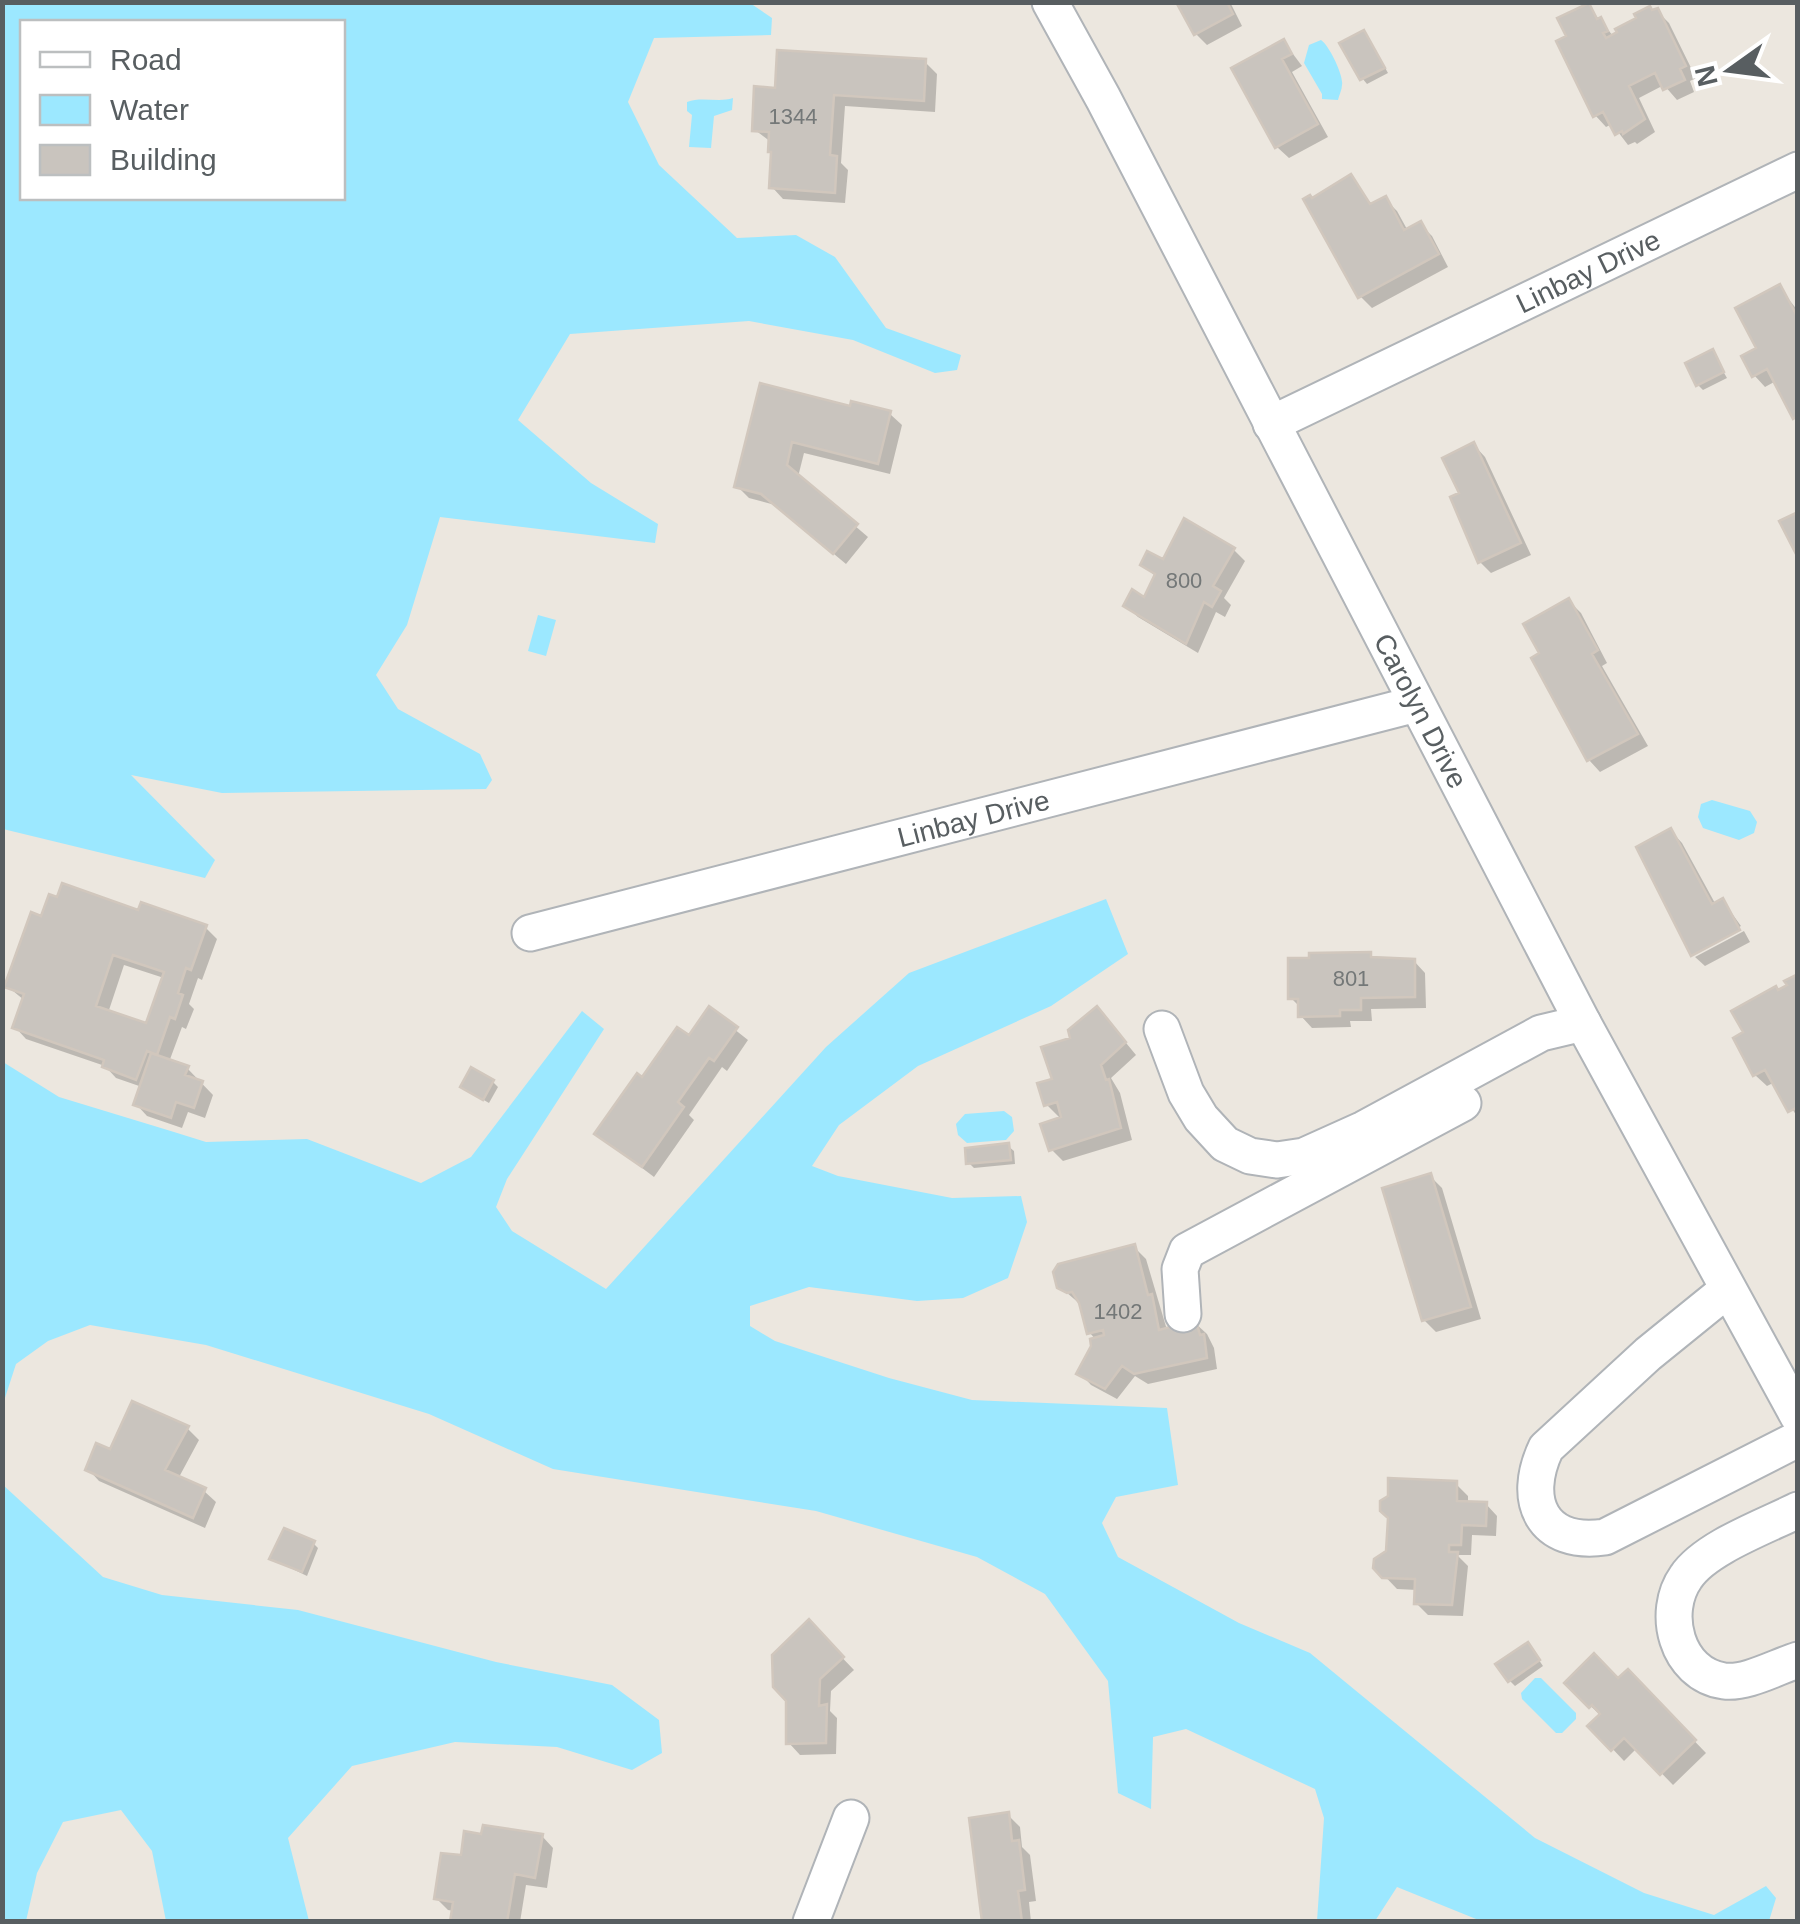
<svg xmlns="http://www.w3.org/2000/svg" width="1800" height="1924" font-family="Helvetica,sans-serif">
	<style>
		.water { fill: #9ce8ff; fill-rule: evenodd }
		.shadow { fill: #0003; fill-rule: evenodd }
		.building { fill: #c9c4be; stroke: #d1c7bd; stroke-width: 2.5; fill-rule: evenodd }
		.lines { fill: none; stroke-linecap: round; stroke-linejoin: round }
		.minor-casing { stroke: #b0b4b8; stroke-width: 39 }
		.minor { stroke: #fff; stroke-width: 35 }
		.labels { text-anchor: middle; stroke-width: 8; stroke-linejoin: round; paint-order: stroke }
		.number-label { font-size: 22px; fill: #747878 }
		.street-label { font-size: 28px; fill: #585e61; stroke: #fff }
	</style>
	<rect width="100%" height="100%" fill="#ece7df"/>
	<path class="water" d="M2 3H750L772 18 771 35 654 38 628 102 659 165 737 238 796 235 835 257 886 328 961 355 957 370 935 373 853 340 749 321 570 334 518 420 591 483 658 524 655 543 440 517 407 625 376 675 398 709 480 754 492 780 486 789 222 793 131 775 215 860 205 878 3 829ZM342 22V198H22V22Z
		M1321 40C1329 45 1344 76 1342 85 1342 90 1339 95 1338 100L1322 99V94L1304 63 1309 45Z
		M733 98 732 110 714 116 711 148 689 147 692 115 687 111V102C702 96 718 103 733 98Z
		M538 615 556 620 546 656 528 651Z
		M1712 800 1750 811 1757 822 1754 833 1739 840 1703 828 1698 817 1701 804Z
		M1106 899 1128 954 1051 1006 918 1066 839 1125 812 1166 838 1176 952 1198 1021 1196 1027 1222 1008 1278 963 1298 917 1301 809 1287 750 1306V1326L775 1341 889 1378 972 1400 1167 1408 1178 1485 1116 1497 1102 1523 1118 1557 1239 1623 1310 1653 1535 1838 1644 1893 1714 1915 1766 1886 1776 1898 1769 1921H1481L1397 1887 1375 1921H1317L1324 1818 1315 1789 1186 1729 1153 1737 1151 1809 1118 1793 1108 1681 1045 1594 977 1557 816 1511 553 1469 429 1414 206 1345 90 1325 48 1341 16 1364 3 1404V1062L59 1097 174 1132 206 1142 307 1139 421 1183 471 1157 582 1011 604 1029 507 1179 496 1207 512 1231 606 1289 826 1047 909 973Z
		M1004 1111 1012 1117 1014 1131 1006 1140 967 1143 958 1135 956 1124 965 1114Z
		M2 1484 103 1577 162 1595 298 1610 496 1662 612 1685 659 1720 662 1753 632 1770 557 1747 455 1742 352 1766 288 1838 309 1921H166L152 1851 121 1810 63 1822 37 1873 26 1921H3Z
		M1535 1678H1541L1576 1713V1719L1562 1733H1556L1522 1699 1521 1693Z"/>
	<path class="shadow" d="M1179 2H1230L1242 26 1207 45 1196 34Z
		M1588 6 1614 37 1657 11 1669 23 1696 78 1690 81 1694 92 1677 100 1664 85 1639 98 1655 132 1637 144 1635 142 1628 145 1612 124 1606 127 1595 115 1569 37Z
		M1369 39 1388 73 1367 84 1362 78Z
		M1284 42 1302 66 1292 72 1328 137 1289 158 1277 147 1235 69Z
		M925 62 937 74 935 112 845 106 841 163 848 170 845 203 783 199 772 187 774 155 771 142 755 130 777 90Z
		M1350 177 1373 206 1385 199 1397 211 1408 231 1420 224 1432 236 1448 267 1372 308 1360 296 1312 200Z
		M1780 288 1798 311V419L1776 381 1765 387 1754 375Z
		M1712 352 1727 378 1703 390 1698 385Z
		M761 386 852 409 890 414 902 425 890 474 804 453 798 477 868 537 846 564 775 505 749 498 737 486Z
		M1474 445 1485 457 1531 555 1491 573 1480 562 1462 494Z
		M1234 550 1245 561 1224 598 1231 605 1225 617 1216 612 1198 653 1138 617 1126 606 1145 600 1156 577 1143 564Z
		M1569 601 1581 613 1607 663 1602 666 1648 746 1600 772 1589 760 1542 654Z
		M1671 831 1682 843 1716 905 1723 901 1741 926 1694 952V955L1639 848Z
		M139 913 205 927 217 939 202 980 198 978 189 1004 194 1009 186 1029 182 1027 169 1062 187 1068 213 1095 205 1118 188 1112 182 1128 147 1116 136 1104 142 1087 116 1078 105 1066 26 1039 15 1027 24 1000 7 986 43 919ZM124 965 164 978 147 1027 108 1013Z
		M1744 931 1750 942 1705 966 1695 957Z
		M1370 954 1375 960 1414 961 1425 973 1426 1008 1371 1009 1372 1021H1350L1351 1027 1312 1028 1301 1016V1008L1291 998 1312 960Z
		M1798 976V1118L1775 1082 1767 1086 1755 1075 1746 1033 1779 992 1790 986Z
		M710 1010 748 1040 727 1071 722 1067 689 1115 694 1120 654 1177 597 1134 690 1039Z
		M1108 1021 1136 1055 1111 1078 1120 1093 1132 1140 1063 1161 1051 1149 1062 1120 1047 1105 1073 1039Z
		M493 1082 498 1087 489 1103 468 1091Z
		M1008 1146 1014 1151 1015 1164 974 1168 969 1163Z
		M1430 1176 1442 1188 1481 1319 1436 1332 1424 1320Z
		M1134 1247 1146 1259 1167 1330 1195 1323 1207 1334 1214 1348 1217 1369 1148 1384 1135 1376 1117 1399 1091 1385 1080 1373 1096 1340 1090 1333 1080 1304 1060 1287Z
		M187 1428 199 1440 178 1479 204 1491 216 1502 205 1528 99 1481 88 1469 112 1452Z
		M1456 1484 1468 1496V1504H1486L1497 1516 1496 1536 1472 1535 1471 1555H1457L1468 1566 1463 1616 1428 1615 1416 1603 1417 1590 1397 1589 1376 1567Z
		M313 1543 318 1548 307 1576 272 1559Z
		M809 1623 854 1670 831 1691 830 1711 837 1718 836 1754 800 1755 789 1743Z
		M1532 1650 1543 1666 1515 1686 1510 1681Z
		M1628 1672 1706 1753 1673 1785 1637 1748 1624 1761 1591 1726 1601 1716 1567 1683 1619 1681Z
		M1008 1815 1020 1827 1022 1847 1030 1855 1036 1901 1029 1902 1031 1922H984Z
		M542 1836 553 1848 547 1888 526 1885 520 1922H452L454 1911 448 1910 436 1898Z"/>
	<path class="building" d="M1176 2H1227L1233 14 1194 35Z
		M1589 3 1597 19 1601 17 1608 31 1603 33 1606 38 1617 32 1615 29 1636 18 1634 14 1650 6 1652 10 1658 8 1686 66 1680 69 1685 80 1663 90 1655 73 1629 86 1645 119 1623 134 1622 131 1615 135 1603 112 1593 117 1556 41 1566 36 1557 18Z
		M1364 30 1385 68 1360 80 1339 43Z
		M1284 39 1292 54 1282 59 1318 124 1275 148 1231 68Z
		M777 50 926 59 924 101 834 95 830 155 837 156 835 193 769 188 771 152H768L769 132 752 131 754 86 775 88Z
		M1351 174 1370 204 1386 196 1404 230 1421 221 1439 254 1358 298 1303 199 1310 195 1312 198Z
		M1780 284 1798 318V416L1793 419 1767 369 1752 377 1741 356 1756 348 1735 308Z
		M1713 349 1724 372 1696 386 1685 363Z
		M760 383 850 406 851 401 891 411 878 464 792 442 787 465 858 524 833 554 761 494 734 487Z
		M1474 442 1521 543 1478 563 1450 497 1459 493 1442 458Z
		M1798 512V558L1779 521Z
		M1184 518 1235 548 1213 586 1221 591 1212 607 1204 602 1186 644 1123 606 1132 589 1144 597 1155 574 1140 565 1147 551 1163 559Z
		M1569 598 1598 650 1592 654 1638 734 1587 761 1531 658 1539 653 1523 624Z
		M1671 828 1712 904 1723 898 1740 930 1691 956 1636 847Z
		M62 883 138 910 141 902 207 925 191 970 186 968 178 993 183 995 175 1019 170 1017 157 1055 147 1051 136 1080 102 1067 104 1060 12 1028 24 994 4 987 31 912 41 916 49 894 57 897ZM113 955 164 972 146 1023 96 1006Z
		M1371 952V957L1415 959V997L1361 998V1010H1340V1016L1298 1017V999H1288V958H1309V953Z
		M1798 974V1107L1788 1112 1765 1070 1753 1076 1733 1038 1743 1032 1731 1011 1776 986 1778 990 1787 985 1784 981Z
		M709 1006 738 1027 714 1061 709 1058 678 1102 684 1107 642 1167 594 1134 637 1073 642 1077 677 1027 689 1035Z
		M1097 1006 1126 1042 1101 1065 1106 1080 1109 1079 1121 1128 1049 1151 1040 1124 1061 1117 1057 1102 1044 1106 1037 1083 1052 1079 1041 1047 1070 1038 1068 1030Z
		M151 1053 189 1066 185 1075 203 1081 194 1108 176 1102 171 1118 133 1105Z
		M471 1067 494 1080 483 1100 460 1087Z
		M1009 1143 1011 1160 966 1164 965 1148Z
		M1431 1173 1471 1307 1422 1321 1382 1188Z
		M1135 1244 1148 1295 1152 1294 1159 1330 1196 1320 1200 1335 1204 1334 1207 1358 1134 1374 1122 1366 1105 1389 1076 1374 1091 1346 1090 1339 1104 1335 1103 1330 1087 1334 1079 1303 1072 1292 1067 1293 1057 1288 1053 1272 1058 1264Z
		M132 1401 189 1426 165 1470 206 1488 193 1518 85 1470 96 1443 110 1449Z
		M1388 1478 1457 1481V1501L1487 1502 1486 1526 1462 1525 1461 1545H1449V1552H1458L1452 1605 1414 1604 1415 1579 1382 1578 1373 1568 1374 1559 1386 1551 1388 1518 1380 1511V1501L1388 1496Z
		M284 1528 315 1541 302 1572 269 1559Z
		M809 1619 844 1657 820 1679 819 1706 827 1704 826 1743 786 1744V1701L773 1687 772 1655Z
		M1528 1642 1540 1660 1508 1682 1495 1664Z
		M1594 1653 1618 1678 1628 1669 1696 1740 1660 1775 1624 1738 1611 1751 1587 1726 1600 1714 1592 1705 1589 1708 1564 1683Z
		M1009 1812 1012 1841 1019 1840 1025 1890 1018 1891 1022 1922H982L969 1818Z
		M483 1825 543 1834 535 1878 515 1874 507 1922H450L453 1902 434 1899 441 1853 461 1855 464 1831 481 1834Z"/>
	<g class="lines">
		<g class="minor-casing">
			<g id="minor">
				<path id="s1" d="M1050 2 1103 98 1583 1023 1798 1416"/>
				<path id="s2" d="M1271 424 1798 170"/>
				<path id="s3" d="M530 933 1416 704"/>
				<path d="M1162 1029 1186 1093 1201 1118 1225 1144 1250 1156 1277 1160 1304 1156 1364 1129 1541 1033 1583 1023"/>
				<path d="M1727 1290 1648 1354 1546 1448C1521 1501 1542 1546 1605 1537L1798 1439"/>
				<path d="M1183 1314 1180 1269 1187 1251 1463 1103"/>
				<path d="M1798 1510C1766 1526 1705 1548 1686 1577 1661 1612 1676 1674 1724 1681 1746 1684 1776 1667 1798 1660"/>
				<path d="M811 1922 851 1818"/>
			</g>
		</g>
		<use href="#minor" class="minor"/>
	</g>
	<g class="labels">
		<g class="number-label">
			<text x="793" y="124">1344</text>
			<text x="1184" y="588">800</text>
			<text x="1351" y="986">801</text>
			<text x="1118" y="1319">1402</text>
		</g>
		<g class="street-label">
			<text dy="10" stroke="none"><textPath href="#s2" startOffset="352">Linbay Drive</textPath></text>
			<text dy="10" stroke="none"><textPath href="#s1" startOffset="800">Carolyn Drive</textPath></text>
			<text dy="10" stroke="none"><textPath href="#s3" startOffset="458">Linbay Drive</textPath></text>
		</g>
	</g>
	<rect width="1800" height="1924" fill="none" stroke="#585e61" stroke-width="10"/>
	<rect x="20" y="20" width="325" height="180" fill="#ffffff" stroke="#bcbfc0" stroke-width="2.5"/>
	<rect x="40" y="52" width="50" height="15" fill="#ffffff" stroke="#bcbfc0" stroke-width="2.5"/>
	<text x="110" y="70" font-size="30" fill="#585e61">Road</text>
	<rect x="40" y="95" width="50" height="30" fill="#9ce8ff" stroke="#bcbfc0" stroke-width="2.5"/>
	<text x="110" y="120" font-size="30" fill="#585e61">Water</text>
	<rect x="40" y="145" width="50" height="30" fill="#c9c4be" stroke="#bcbfc0" stroke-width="2.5"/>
	<text x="110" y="170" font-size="30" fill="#585e61">Building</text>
	<g transform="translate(1730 70) rotate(256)" stroke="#ffffff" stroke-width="8" paint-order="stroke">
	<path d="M0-8L18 38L0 25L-18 38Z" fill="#585e61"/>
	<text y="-15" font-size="28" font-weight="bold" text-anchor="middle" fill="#585e61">N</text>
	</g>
</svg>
